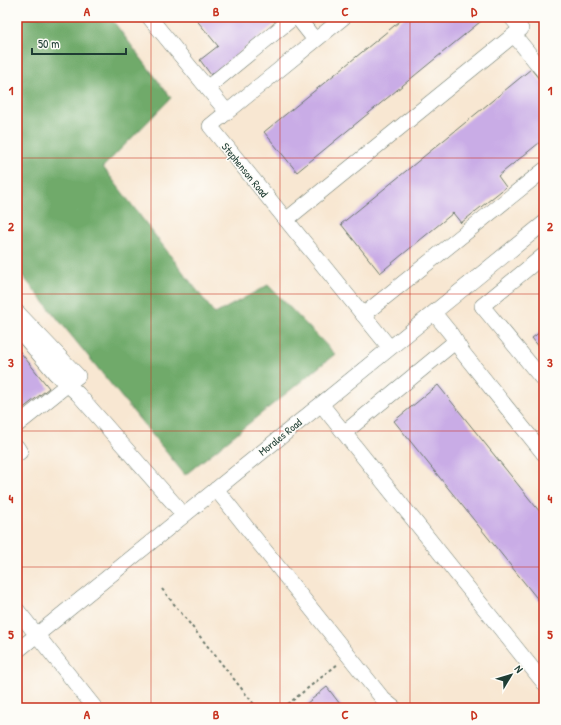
<svg xmlns="http://www.w3.org/2000/svg" width="561" height="725" font-family="'Patrick Hand',sans-serif">
	<style>
		.forest { fill: #6faa6b; stroke: #477450 }
		.building { fill: #c9ace6 }
		.lines { fill: none; stroke-linecap: round; stroke-linejoin: round }
		.minor-casing { stroke: #6b786b; stroke-width: 16 }
		.path { stroke: #6b786b; stroke-width: 2; stroke-dasharray: 3 3; stroke-linecap: butt }
		.minor { stroke: #fff; stroke-width: 15 }
		.grid { fill: none; stroke: #c8321e; stroke-width: 1; stroke-opacity: 0.55 }
		.labels { text-anchor: middle; stroke-width: 3; stroke-linejoin: round; paint-order: stroke }
		.street-label { font-size: 11px; fill: #1f3d34; stroke: #fdfcf7 }
		.neatline { fill: none; stroke: #c8321e; stroke-width: 1.5 }
		.grid-label { font-size: 13px; text-anchor: middle; font-weight: bold; fill: #c8321e }
	</style>
	<rect width="100%" height="100%" fill="#fdfcf7"/>
	<filter id="ink" filterUnits="userSpaceOnUse"><feTurbulence type="fractalNoise" baseFrequency=".025" numOctaves="2"/><feDisplacementMap in="SourceGraphic" scale="8" xChannelSelector="R" yChannelSelector="G"/><feConvolveMatrix kernelMatrix="1 2 1 2 8 2 1 2 1" color-interpolation-filters="sRGB"/></filter>
	<filter id="wash" filterUnits="userSpaceOnUse"><feTurbulence type="fractalNoise" baseFrequency=".012" numOctaves="4" result="noise"/><feDisplacementMap in="SourceGraphic" scale="16" xChannelSelector="R" yChannelSelector="G"/><feGaussianBlur stdDeviation="0.9" result="paint"/><feColorMatrix in="noise" values="0 0 0 0 0 0 0 0 0 0 0 0 0 0 0 0 0 1.4 0 .05"/><feComposite in="paint" operator="in"/></filter>
	<g filter="url(#wash)">
		<rect width="100%" height="100%" fill="#f8e7d2"/>
		<path class="forest" d="M17 17H110L171 98 103 167 215 314 268 285 335 354 185 475 17 269Z"/>
		<g id="blocks">
			<path class="building" d="M194 17H271L276 23 211 75 200 60 218 46Z
				M405 17H486L297 172 264 132Z
				M531 69 544 85V139L498 176 506 187 461 223 453 213 380 273 341 224Z
				M544 329V353L532 338Z
				M17 348 49 388 17 413Z
				M438 385 544 517V607L394 421Z
				M327 687 343 708H301Z"/>
		</g>
	</g>
	<g filter="url(#ink)">
		<use href="#blocks" fill-opacity="0" stroke="#6b786b" stroke-width="1"/>
		<g class="lines">
			<g class="minor-casing">
				<path id="minor" d="M149 17 227 112
					M297 17 315 40
					M344 17 210 126 390 348
					M514 35 544 72
					M207 88 294 17
					M286 220 521 29 511 17
					M544 255 482 306 544 381
					M17 312 78 376 17 425
					M434 313 451 334 463 353 544 454
					M363 315 544 170
					M17 328 55 373 78 394 183 514
					M321 404 544 683
					M344 433 456 341
					M17 447 20 452 17 454
					M216 489 383 699 394 708
					M17 610 95 708
					M17 651 544 223"/>
			</g>
			<path class="path" d="M162 589 257 708
				M283 708 338 664"/>
			<use href="#minor" class="minor"/>
		</g>
	</g>
	<path class="grid" d="M151 17V708M280 17V708M410 17V708M17 158H544M17 294H544M17 431H544M17 567H544"/>
	<g class="labels">
		<g class="street-label">
			<text transform="translate(245 170) rotate(51)" y="4">Stephenson Road</text>
			<text transform="translate(280 437) rotate(-39)" y="4">Morales Road</text>
		</g>
	</g>
	<rect width="561" height="725" fill="none" stroke="#fdfcf7" stroke-width="44"/>
	<g transform="translate(511 675) rotate(52)" stroke="#fdfcf7" stroke-width="3" paint-order="stroke">
	<path d="M0-3L7 15L0 10L-7 15Z" fill="#1f3d34"/>
	<text y="-6" font-size="11" font-weight="bold" text-anchor="middle" fill="#1f3d34">N</text>
	</g>
	<path d="M32 48v6h94v-6" fill="none" stroke="#1f3d34" stroke-width="2"/>
	<text x="38" y="48" font-size="12" fill="#1f3d34" stroke="#fdfcf7" stroke-width="3" paint-order="stroke">50 m</text>
	<rect x="22" y="22" width="517" height="681" class="neatline"/>
	<g class="grid-label">
		<text x="87" y="16">A</text>
		<text x="216" y="16">B</text>
		<text x="345" y="16">C</text>
		<text x="474" y="16">D</text>
		<text x="11" y="95">1</text>
		<text x="550" y="95">1</text>
		<text x="11" y="231">2</text>
		<text x="550" y="231">2</text>
		<text x="11" y="367">3</text>
		<text x="550" y="367">3</text>
		<text x="11" y="503">4</text>
		<text x="550" y="503">4</text>
		<text x="11" y="639">5</text>
		<text x="550" y="639">5</text>
		<text x="87" y="719">A</text>
		<text x="216" y="719">B</text>
		<text x="345" y="719">C</text>
		<text x="474" y="719">D</text>
	</g>
</svg>
